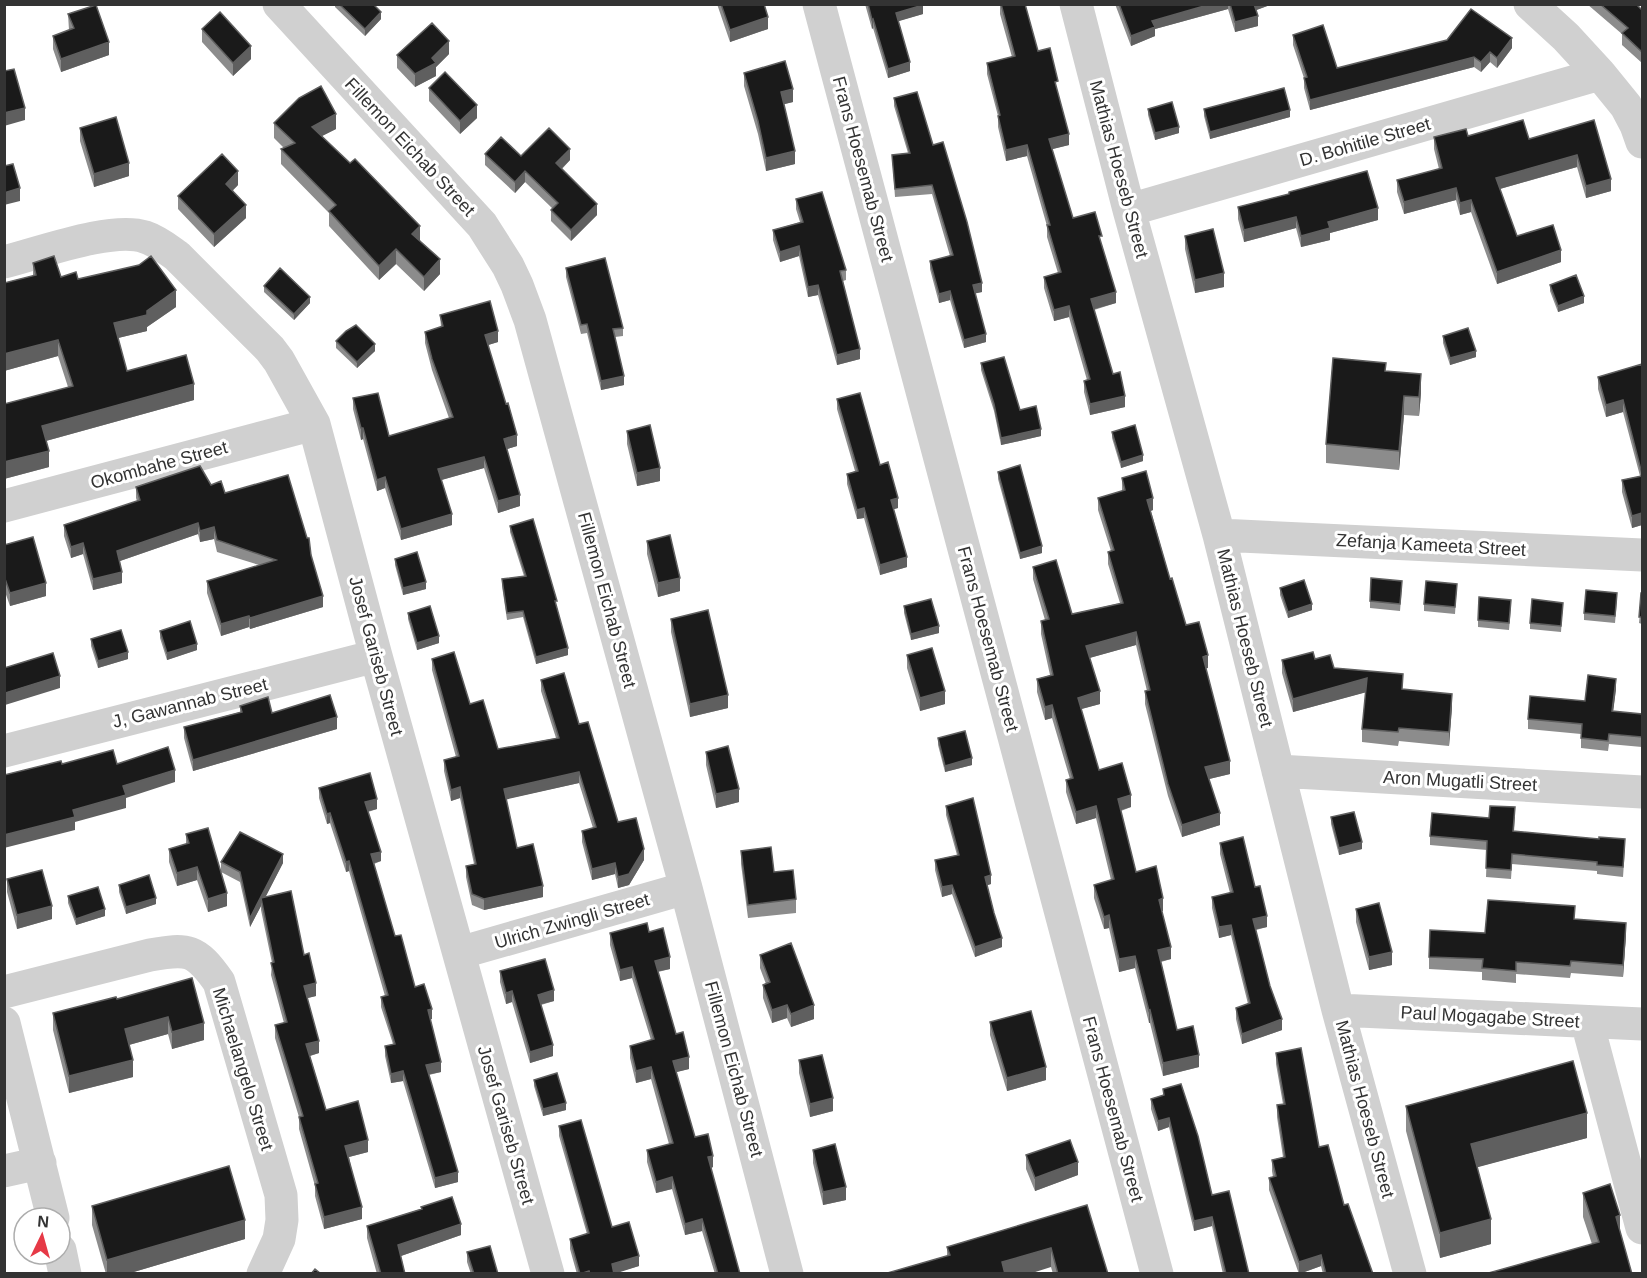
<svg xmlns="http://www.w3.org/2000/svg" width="1647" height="1278" font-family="Arial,sans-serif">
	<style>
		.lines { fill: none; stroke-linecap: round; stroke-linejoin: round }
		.minor { stroke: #d0d0d0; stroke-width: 33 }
		.wall { fill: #8c8c8c }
		.shaded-wall { fill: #5f5f5f }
		.building { fill: #1a1a1a; stroke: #5f5f5f; stroke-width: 1.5 }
		.labels { text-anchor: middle; stroke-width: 6; stroke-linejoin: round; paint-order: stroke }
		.street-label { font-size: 18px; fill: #333; stroke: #fff }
	</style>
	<rect width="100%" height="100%" fill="#fff"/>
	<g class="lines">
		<path class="minor" d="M279 4 482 225 508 266 517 285 530 320 686 888 787 1274
			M819 4 1157 1274
			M1076 4 1129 210 1219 535 1338 1010 1410 1274
			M1530 4 1566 37 1600 74 1626 106 1636 125 1642 142
			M1129 210 1600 74
			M4 262C40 253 112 226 145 237 157 241 167 249 177 256L270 349 279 361 314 424 376 656 548 1274
			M4 506 314 424
			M1219 535 1642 555
			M4 751 376 656
			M1278 771 1642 792
			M459 953 686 888
			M4 992 150 955C188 948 196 949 219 982L281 1195 282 1220 279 1239 263 1274
			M1338 1010 1642 1024
			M1587 1022 1642 1228
			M4 1023 53 1218
			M4 1171 40 1163
			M60 1250 65 1274"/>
	</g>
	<path class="wall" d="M335 4H373L381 19 365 36 335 7Z
		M717 4H764L768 29 730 42Z
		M865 4H923V14L898 21 910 71 888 78 873 28 872 29Z
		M1000 4 1038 51 1058 93 1069 145 1052 149 1073 218 1102 245 1116 303 1094 310 1113 374 1125 407 1090 415 1084 392V381L1087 380 1069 317 1054 321 1044 288V277L1058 273 1047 237V226L1027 156 1006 161 998 127V116L987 74V63L1012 57 1000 14Z
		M1115 4H1273L1256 10 1258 26 1235 32 1228 9 1155 29V36L1131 46Z
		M1587 4H1636L1642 10V63L1622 45V34Z
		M68 14 109 55 61 72 53 49V36L69 30Z
		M202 29 251 59 233 76 202 42Z
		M1293 35 1337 68 1512 48 1497 68 1490 62 1481 72 1474 67 1310 110 1304 88V78L1293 45Z
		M449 54 436 67V76L415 87 397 68V55Z
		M744 73 793 102 784 104 795 164 766 171 758 134 744 86Z
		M429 88 477 118 460 134 429 101Z
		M894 98 933 145 982 292 975 293 986 342 964 348 950 300 939 303 930 269V261L950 256 932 194 895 197 892 155 908 153 894 106Z
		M1148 109 1179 133 1155 140 1148 115Z
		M1204 109 1290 117 1210 139 1204 116Z
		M1594 120 1611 191 1586 198 1577 167 1500 189 1517 236 1561 262 1497 284 1471 212 1460 215 1456 200 1404 214 1397 192V180L1439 169 1434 149V137L1468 136 1529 139Z
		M274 123 336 129 322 136 420 240 440 274 424 291 396 264 379 280 329 226V213L281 164V149L284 148 274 138Z
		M80 128 129 176 94 187 80 141Z
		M485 154 570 160 562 169 597 215 571 241 551 221V210L552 208 525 182 515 193 485 165Z
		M238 185 233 190 246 218 214 247 178 209V196Z
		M1289 192 1378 220 1330 233V240L1301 247 1296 228 1244 242 1238 219V207L1289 194Z
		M796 199 846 270V280L843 281 860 359 837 365 818 295 808 297 799 256 780 262 773 240V230L800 222 796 209Z
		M1185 236 1224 287 1195 293 1185 249Z
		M33 263 61 277 78 279 176 307 147 327V331L118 338 127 371 194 400 46 441 49 467 4 479 68 387 58 356 4 371V283L33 276Z
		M566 268 623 328V336L615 337 624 385 601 390 587 333 581 334 566 277Z
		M1550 285 1584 303 1558 312 1550 291Z
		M264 286 310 303 294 320 264 292Z
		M440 315 498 342 488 345 517 446 507 449 520 506 498 513 484 468 441 480 452 525 401 540 385 488 377 491 363 439 361 440 353 409V398L389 436 449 418 432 370 425 343V332L441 327Z
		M1443 336 1476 357 1450 365 1443 343Z
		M336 341 375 351 357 368 336 348Z
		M981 363 1020 410 1041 436 1001 445 994 411 981 370Z
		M1642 364V525L1632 528 1622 492V480L1640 476 1623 412 1606 417 1598 389V377Z
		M1386 371 1421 393 1419 416 1404 415 1399 470 1326 463V444Z
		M837 399 880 465 898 508 893 509 907 567 880 575 864 518 857 519 847 484V474L855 471 837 409Z
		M627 431 660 481 637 486 627 444Z
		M1112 432 1143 461 1121 468 1112 438Z
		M998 472 1042 553 1020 559 998 479Z
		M1122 478 1153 510 1151 511 1170 579 1186 625 1208 668H1206L1230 774 1209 779 1220 825 1182 837 1168 796 1145 704V691H1147L1136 645 1089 658 1100 704 1081 709 1099 770 1131 807 1121 811 1136 872 1163 911H1162L1171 959 1161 962 1177 1030 1199 1067 1163 1076 1150 1023H1149L1135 968 1119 972 1109 928 1104 929 1094 898V885L1111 880 1096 818 1076 824 1066 792V780L1070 779 1052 718 1045 720 1037 692V679L1050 675 1041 634V621L1045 620 1033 579V567L1072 614 1120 603 1108 564V552L1111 551 1098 510V498L1122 491Z
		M211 485 225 493 311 555 323 607 250 629 249 627 221 636 207 593V581L259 565 217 552 214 539 200 542 198 534 120 561 122 583 93 590 83 554 71 558 64 536V525L137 501 136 498V487Z
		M510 526 556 607 568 655 536 664 523 617 507 620 502 586V579L524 576 510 532Z
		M647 541 680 591 658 597 647 554Z
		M4 545 46 596 10 606 4 589Z
		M395 559 426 589 403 595 395 565Z
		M1457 584 1455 614 1424 611V604Z
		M1402 587 1400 611 1370 608V601Z
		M1280 588 1312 610 1288 618 1280 595Z
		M1642 593V624L1639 623Z
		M1617 600 1615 623 1584 620V613Z
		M1563 603 1561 632 1530 629V623Z
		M904 606 939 633 911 640 904 613Z
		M1511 607 1509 630 1478 627V620Z
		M408 613 439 643 417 650 408 619Z
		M671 619 728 708 690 717 671 632Z
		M160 631 197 650 167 660 160 638Z
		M91 639 128 659 98 668 91 646Z
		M907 655 945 704 920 711 907 668Z
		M432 659 470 704 498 749 556 738 541 691V680L579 724 618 822 644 860 629 885 618 888 615 874 592 880 582 842V831L593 828 579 783 506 799 517 848 543 897 484 910 472 905 466 877V866L474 864 460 798 451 801 444 771V760L456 757 432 670Z
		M1315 659 1334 668 1403 690 1452 707 1449 746 1399 741 1398 746 1362 742V729L1366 692 1293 712 1282 673V660Z
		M1616 689 1613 711 1642 714V747L1609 744 1608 751 1581 748V734L1528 729V719L1585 701Z
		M240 706 337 729 193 771 184 738V727L240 712Z
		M938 738 972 765 945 772 938 745Z
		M706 752 739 802 716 808 706 765Z
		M319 788 377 809 368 812 381 861 374 864 395 936 415 987 432 1019H430L441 1072 429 1075 458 1182 435 1188 403 1081 391 1083 385 1056V1046L393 1044 381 1007V997L385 996 349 871 346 872 330 823 327 824 319 798Z
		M946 806 991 884 987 885 1002 947 975 957 952 894 942 897 935 870V860L957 855 946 815Z
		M1331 817 1362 849 1339 855 1331 824Z
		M1515 817 1514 832 1625 848 1623 877 1597 874V871L1512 864 1511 879 1486 877 1487 850 1430 845V836L1489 818Z
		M186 834 227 906 208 912 197 880 177 886 169 862V849L186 844Z
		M1220 843 1255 887 1267 927 1256 930 1270 986 1282 1030 1242 1044 1236 1019V1008L1248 1004 1231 935 1219 938 1212 908V897L1230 893 1220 854Z
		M741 851 774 872 796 899V913L748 918 741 864Z
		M221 862 283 863 265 897 304 955 316 996 307 998 319 1053 310 1056 326 1110 368 1152 349 1157 362 1219 324 1229 315 1196V1186L299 1129V1117L275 1038V1025L284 1023 271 975 272 963 261 910V906L250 927 240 882 221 872Z
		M7 879 52 919 17 929 7 892Z
		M119 885 156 904 126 914 119 892Z
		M68 896 105 916 76 925 68 903Z
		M1356 909 1392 965 1369 970 1356 922Z
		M1575 919 1626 935 1623 977 1571 973 1570 978 1516 974V983L1482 980V972L1429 969V957L1485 933Z
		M649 932 670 969 658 972 676 1034 689 1069 676 1072 695 1137 713 1167 711 1168 740 1274H715L702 1231 685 1235 672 1189 656 1193 647 1162V1150L669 1144 651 1079 636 1083 630 1058V1046L651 1040 632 978 620 981 610 945V933Z
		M760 955 814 1019 791 1027 787 1018 772 1023 763 998V985L766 984 760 968Z
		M500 971 554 1001 541 1005 553 1056 530 1063 512 1002 506 1004 500 982Z
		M192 978 204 1040 172 1049 168 1034 129 1045 133 1077 69 1093 53 1030V1013L117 999Z
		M990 1022 1046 1080 1007 1091 990 1035Z
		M1276 1053 1319 1147 1373 1274H1323L1321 1266 1299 1274 1269 1190V1178L1273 1177 1272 1171V1160L1283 1157 1277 1117V1105L1283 1104 1276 1064Z
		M799 1060 833 1111 810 1117 799 1073Z
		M534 1080 566 1110 543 1116 534 1086Z
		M1163 1089 1212 1195 1249 1274H1223L1212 1226 1194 1231 1169 1127 1158 1131 1151 1109V1099L1163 1095Z
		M1406 1106 1587 1138 1477 1167 1491 1244 1440 1258 1406 1131Z
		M559 1126 612 1227 639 1266 614 1273 577 1274 570 1249V1239L587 1234 559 1136Z
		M813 1150 846 1200 823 1205 813 1163Z
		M1026 1155 1078 1175 1035 1191 1026 1169Z
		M1583 1193 1620 1231 1632 1274 1592 1244 1583 1217Z
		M1087 1205 1108 1274H1053L1051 1267 947 1256V1247Z
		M92 1206 245 1239 127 1274H106L92 1225Z
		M421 1207 461 1235 401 1256 405 1274H377L367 1238V1226L421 1209Z
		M467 1252 498 1274H471L467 1262Z"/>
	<path class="shaded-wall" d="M1211 4H1228V9L1155 29V36L1131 46V36L1152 21Z
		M1254 4H1273L1254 11Z
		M923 5V14L896 22V13Z
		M381 12V19L365 36V29Z
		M1258 16V26L1235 32V22Z
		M768 17V29L730 42V30Z
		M873 19V28L872 29V20Z
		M1512 38V48L1497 68V58Z
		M449 41V54L436 67V76L415 87V74Z
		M109 42V55L61 72V59Z
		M251 46V59L233 76V63Z
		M1490 52V62L1481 72V62Z
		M1474 57V67L1310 110V100Z
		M910 62V71L888 78V69Z
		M793 89V102L781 105V92Z
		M477 105V118L460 134V121Z
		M25 108V120L4 126V113Z
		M1290 110V117L1210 139V132Z
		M336 114V129L312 141V127Z
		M1179 127V133L1155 140V133Z
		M1069 134V145L1049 150V139Z
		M1027 145V156L1006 161V150Z
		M570 149V160L556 174V163Z
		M795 151V164L766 171V158Z
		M1577 155V167L1496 190V178Z
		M129 163V176L94 187V174Z
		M238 171V185L226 197V184Z
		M525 171V182L515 193V182Z
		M1611 179V191L1586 198V186Z
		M20 188V201L4 205V193Z
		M1456 188V200L1404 214V202Z
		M1471 200V212L1460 215V203Z
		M597 204V215L571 241V230Z
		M246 205V218L214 247V234Z
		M1378 208V220L1330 233V240L1301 247V236L1328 222Z
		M1296 217V228L1244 242V230Z
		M420 226V240L412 248V234Z
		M799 246V256L780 262V252Z
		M396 249V264L379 280V266Z
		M1561 250V262L1497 284V272Z
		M440 259V274L424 291V277Z
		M1224 273V287L1195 293V280Z
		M982 283V292L973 294V285Z
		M818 285V295L808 297V287Z
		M176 290V307L147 327V331L114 339V323L147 311Z
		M950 291V300L939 303V294Z
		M1116 292V303L1091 310V299Z
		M1584 296V303L1558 312V306Z
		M310 297V303L294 320V314Z
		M1069 306V317L1054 321V310Z
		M498 331V342L485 346V335Z
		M986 334V342L964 348V340Z
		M58 340V356L4 371V354Z
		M375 344V351L357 368V362Z
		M860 349V359L837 365V355Z
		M1476 351V357L1450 365V358Z
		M1421 374V393L1419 416V397Z
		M624 376V385L601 390V381Z
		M194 384V400L42 442V426Z
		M1125 396V407L1090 415V404Z
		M1404 396V415L1399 470V451Z
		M1623 400V412L1606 417V405Z
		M361 428H363V439L361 440Z
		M1041 429V436L1001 445V438Z
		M517 435V446L504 450V439Z
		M49 451V467L4 479V462Z
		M1143 455V461L1121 468V462Z
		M484 457V468L438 481V469Z
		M660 468V481L637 486V473Z
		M385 477V488L377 491V480Z
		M520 495V506L498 513V501Z
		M898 498V508L891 510V500Z
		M1153 498V510L1147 512V500Z
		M864 508V518L857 519V510Z
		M1642 513V525L1632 528V516Z
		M452 514V525L401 540V529Z
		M198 523V534L117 562V551Z
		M214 527V539L200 542V531Z
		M83 543V554L71 558V547Z
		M1042 546V553L1020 559V553Z
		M907 557V567L880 575V565Z
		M122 572V583L93 590V579Z
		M680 578V591L658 597V583Z
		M426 582V589L403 595V588Z
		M46 583V596L10 606V593Z
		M323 596V607L250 629V618Z
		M1312 604V610L1288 618V612Z
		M249 616V627L221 636V624Z
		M939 626V633L911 640V634Z
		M1136 632V645L1086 659V646Z
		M439 636V643L417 650V643Z
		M197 644V650L167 660V653Z
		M568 648V655L536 664V657Z
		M128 652V659L98 668V661Z
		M1208 655V668L1203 669V657Z
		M60 676V688L5 705 4 707 5 693Z
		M1367 678V692L1293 712V699Z
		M1616 679V689L1612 721V711Z
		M945 691V704L920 711V698Z
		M1100 691V704L1078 710V698Z
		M1452 694V707L1449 746V732Z
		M728 695V708L690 717V704Z
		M1052 705V718L1045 720V707Z
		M337 717V729L193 771V760Z
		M972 758V765L945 772V766Z
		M1230 761V774L1205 780V767Z
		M175 770V782L126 798V808L75 822V830L4 848V835L73 810 123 786Z
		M579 772V783L504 800V789Z
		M460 787V798L451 801V790Z
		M739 789V802L716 808V794Z
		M1131 795V807L1118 811V799Z
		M377 799V809L365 812V802Z
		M1096 806V818L1076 824V812Z
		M330 813V823L327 824V814Z
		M1220 813V825L1182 837V825Z
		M1362 842V849L1339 855V848Z
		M644 849V860L629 885 618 888V877Z
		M381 852V861L371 864V854Z
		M283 854V863L262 904 261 898V906L250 927V918Z
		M349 861V871L346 872V862Z
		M615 863V874L592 880V869Z
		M197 867V880L177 886V873Z
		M991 875V884L985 886V877Z
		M952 885V894L942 897V887Z
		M543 886V897L484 910V899Z
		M227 893V906L208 912V899Z
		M156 898V904L126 914V907Z
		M1163 898V911L1159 912V900Z
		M52 906V919L17 929V915Z
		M105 909V916L76 925V919Z
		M1109 915V928L1104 929V917Z
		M1267 916V927L1253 930V919Z
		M1626 923V935L1623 977V965Z
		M1231 925V935L1219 938V927Z
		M1002 938V947L975 957V947Z
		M1171 947V959L1158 962V950Z
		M1392 952V965L1369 970V957Z
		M1135 956V968L1119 972V959Z
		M670 957V969L655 972V961Z
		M632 967V978L620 981V970Z
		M316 983V996L304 999V986Z
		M554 990V1001L538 1005V995Z
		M512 991V1002L506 1004V993Z
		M787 1005V1018L772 1023V1010Z
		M814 1005V1019L791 1027V1014Z
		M432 1009V1019L428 1020V1010Z
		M1150 1010V1023H1149V1011Z
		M168 1017V1034L125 1046V1029Z
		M1282 1019V1030L1242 1044V1034Z
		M204 1023V1040L172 1049V1032Z
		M319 1041V1053L306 1057V1044Z
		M553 1045V1056L530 1063V1052Z
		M1199 1055V1067L1163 1076V1063Z
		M689 1057V1069L673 1073V1061Z
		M133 1060V1077L69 1093V1076Z
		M441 1062V1072L426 1075V1065Z
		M651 1067V1079L636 1083V1071Z
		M1046 1067V1080L1007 1091V1078Z
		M403 1071V1081L391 1083V1074Z
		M833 1098V1111L810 1117V1104Z
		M566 1103V1110L543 1116V1109Z
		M1587 1113V1138L1471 1169V1144Z
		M1169 1118V1127L1158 1131V1121Z
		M368 1140V1152L345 1158V1146Z
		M713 1156V1167L708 1169V1157Z
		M1078 1162V1175L1035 1191V1178Z
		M458 1172V1182L435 1188V1178Z
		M672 1177V1189L656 1193V1182Z
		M846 1187V1200L823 1205V1192Z
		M362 1207V1219L324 1229V1217Z
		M1620 1215V1239L1616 1217Z
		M1212 1217V1226L1194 1231V1221Z
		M702 1219V1231L685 1235V1224Z
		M1491 1219V1244L1440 1258V1233Z
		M245 1220V1239L127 1274H107V1260Z
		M461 1224V1235L398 1257V1245Z
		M1051 1248V1267L1029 1274H1002V1262Z
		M1321 1255V1266L1299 1274V1262Z
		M639 1256V1266L614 1274 612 1264Z"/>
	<path class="building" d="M339 4H373L381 12 365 29Z
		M721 4H764L768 17 730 30Z
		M868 4H923V5L896 13 910 62 888 69 873 19 872 20Z
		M1001 4H1025L1038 51 1050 48 1058 81 1055 82 1069 134 1049 139 1073 218 1095 212 1102 236H1099L1116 292 1091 299 1113 374 1120 372 1125 396 1090 404 1084 381 1090 379 1069 306 1054 310 1044 277 1061 272 1047 225H1050L1027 145 1006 150 998 116 1000 115 987 63 1015 56Z
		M1119 4H1211L1152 21 1155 27 1131 36Z
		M1230 4H1254L1258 16 1235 22Z
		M1600 4H1636L1642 10V52L1622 33 1628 28Z
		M96 5 109 42 61 59 53 36 74 28 68 14Z
		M1471 9 1512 38 1497 58 1490 52 1481 62 1474 57 1310 100 1304 78 1307 77 1293 35 1323 25 1337 68 1447 40Z
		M220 12 251 46 233 63 202 29Z
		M432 23 449 41 432 58 436 63 415 74 397 55Z
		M785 61 793 89 781 92 795 151 766 158 758 121 744 73Z
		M14 69 25 108 4 113V71Z
		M445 72 477 105 460 121 429 88Z
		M321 86 336 114 312 127 350 163 355 159 420 226 412 234 440 259 424 277 396 249 379 266 329 211 336 205 281 149 295 143 274 123 299 98Z
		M1284 88 1290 110 1210 132 1204 109Z
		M917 92 933 145 943 142 967 222 982 283 973 285 986 334 964 340 950 291 939 294 930 261 953 255 932 185 895 189 892 155 910 153 894 98Z
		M1172 102 1179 127 1155 133 1148 109Z
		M116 117 129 163 94 174 80 128Z
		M1523 120 1529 139 1594 120 1611 179 1586 186 1577 155 1496 178 1517 236 1553 225 1561 250 1497 272 1471 200 1460 203 1456 188 1404 202 1397 180 1442 168 1434 137 1466 129 1468 136Z
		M549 128 570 149 556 163 597 204 571 230 551 210 558 203 525 171 515 182 485 154 501 137 521 156Z
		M222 154 238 171 226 184 246 205 214 234 178 196Z
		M13 164 20 188 4 193V166Z
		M1367 171 1378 208 1328 222 1330 228 1301 236 1296 217 1244 230 1238 207 1289 194V192Z
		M822 192 846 270 840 271 860 349 837 355 818 285 808 287 799 246 780 252 773 230 803 222 796 199Z
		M1213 229 1224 273 1195 280 1185 236Z
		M54 256 61 277 76 272 78 279 139 265 151 256 176 290 147 311V315L114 323 127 371 186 355 194 384 42 426 49 451 4 462V404L73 386 58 340 4 354V283L36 275 33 263Z
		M605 258 623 328 613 329 624 376 601 381 587 324 581 325 566 268Z
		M280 268 310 297 294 314 264 286Z
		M1576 275 1584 296 1558 306 1550 285Z
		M490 301 498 331 485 335 506 404 508 403 517 435 504 439 520 495 498 501 484 457 438 469 452 514 401 529 385 477 377 480 363 428H361L353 398 378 393 389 436 453 417 432 359 425 332 443 326 440 315Z
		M356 325 375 344 357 362 336 341 346 331Z
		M1468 328 1476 351 1450 358 1443 336Z
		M1004 357 1020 410 1036 406 1041 429 1001 438 994 404 981 363Z
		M1333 358 1386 363 1385 371 1421 374 1419 397 1404 396 1399 451 1326 444Z
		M1642 364V474L1623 400 1606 405 1598 377Z
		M860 393 880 465 888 462 898 498 891 500 907 557 880 565 864 508 857 510 847 474 858 471 837 399Z
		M650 425 660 468 637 473 627 431Z
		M1135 425 1143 455 1121 462 1112 432Z
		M1020 465 1042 546 1020 553 998 472Z
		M200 466 211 485 221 481 225 493 288 475 307 538H309L311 555 323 596 250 618 249 616 221 624 207 581 276 560 217 540 214 527 200 531 198 523 117 551 122 572 93 579 83 543 71 547 64 525 140 500 136 487Z
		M1146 471 1153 498 1147 500 1170 579 1172 578 1186 625 1199 622 1208 655 1203 657 1230 761 1205 767 1220 813 1182 825 1168 784 1145 691 1150 690 1136 632 1086 646 1100 691 1078 698 1099 770 1122 763 1131 795 1118 799 1136 872 1156 866 1163 898 1159 900 1171 947 1158 950 1177 1030 1193 1026 1199 1055 1163 1063 1150 1010 1149 1011 1135 956 1119 959 1109 915 1104 917 1094 885 1114 879 1096 806 1076 812 1066 780 1073 778 1052 705 1045 707 1037 679 1053 675 1041 621 1049 619 1033 567 1056 560 1072 614 1123 603 1108 552 1114 550 1098 498 1125 490 1122 478Z
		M1642 476V513L1632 516 1622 480Z
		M533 519 557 601H555L568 648 536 657 523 611 507 613 502 579 526 576 510 526Z
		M670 535 680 578 658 583 647 541Z
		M33 537 46 583 10 593 4 576V545Z
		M417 552 426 582 403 588 395 559Z
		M1371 578 1402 581 1400 604 1370 601Z
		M1304 580 1312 604 1288 612 1280 588Z
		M1426 581 1457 584 1455 607 1424 604Z
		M1586 590 1617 593 1615 616 1584 613Z
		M1641 593H1642V617H1639Z
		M1479 597 1511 600 1509 623 1478 620Z
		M931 599 939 626 911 634 904 606Z
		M1532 599 1563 603 1561 626 1530 623Z
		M430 606 439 636 417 643 408 613Z
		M708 610 728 695 690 704 671 619Z
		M190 621 197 644 167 653 160 631Z
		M121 630 128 652 98 661 91 639Z
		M932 648 945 691 920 698 907 655Z
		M454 652 470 704 483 700 498 749 559 738 541 680 564 673 579 724 588 722 618 822 636 818 644 849 629 874 618 877 615 863 592 869 582 831 596 827 579 772 504 789 517 848 533 844 543 886 484 899 472 894 466 866 476 864 460 787 451 790 444 760 459 756 432 659Z
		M1313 652 1315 659 1330 655 1334 668 1403 674 1402 689 1452 694 1449 732 1399 728 1398 732 1362 729 1367 678 1293 699 1282 660Z
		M53 653 60 676 5 693 4 695V668Z
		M1588 675 1616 679 1612 711 1642 714V737L1609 734 1608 741 1581 738 1582 724 1528 719 1530 696 1585 701Z
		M330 695 337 717 193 760 184 727 242 712 240 706 268 697 272 713Z
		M965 731 972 758 945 766 938 738Z
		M728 746 739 789 716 794 706 752Z
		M168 747 175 770 123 786 126 795 73 810 75 817 4 835V775L61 761 62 764 113 750 117 764Z
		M370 773 377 799 365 802 381 852 371 854 395 936 401 935 415 987 424 984 432 1009 428 1010 441 1062 426 1065 458 1172 435 1178 403 1071 391 1074 385 1046 395 1044 381 997 388 995 349 861 346 862 330 813 327 814 319 788Z
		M973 798 991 875 985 877 994 913 1002 938 975 947 952 885 942 887 935 860 959 855 946 806Z
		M1490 806 1515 807 1513 831 1599 839V837L1625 839 1623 867 1597 865V862L1512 854 1511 870 1486 868 1487 841 1430 836 1432 813 1489 818Z
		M1354 812 1362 842 1339 848 1331 817Z
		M208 828 227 893 208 899 197 867 177 873 169 849 189 843 186 834Z
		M240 832 283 854 250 918 240 872 221 862Z
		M1243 837 1255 887 1260 886 1267 916 1253 919 1270 986 1282 1019 1242 1034 1236 1008 1250 1003 1231 925 1219 927 1212 897 1233 892 1220 843Z
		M771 847 774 872 793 870 796 899 748 905 741 851Z
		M42 870 52 906 17 915 7 879Z
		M149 875 156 898 126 907 119 885Z
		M98 887 105 909 76 919 68 896Z
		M291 891 304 955 309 953 316 983 304 986 319 1041 306 1044 326 1110 358 1101 368 1140 345 1146 362 1207 324 1217 315 1184 318 1183 299 1117 303 1116 275 1025 287 1022 271 963 274 962 261 898Z
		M1488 900 1575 906 1574 919 1626 923 1623 965 1571 961 1570 966 1516 962V971L1482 968 1483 959 1429 957 1430 930 1485 933Z
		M1379 903 1392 952 1369 957 1356 909Z
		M647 923 649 932 663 928 670 957 655 961 676 1034 683 1032 689 1057 673 1061 695 1137 708 1134 713 1156 708 1157 740 1274H718L702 1219 685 1224 672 1177 656 1182 647 1150 673 1143 651 1067 636 1071 630 1046 654 1039 632 967 620 970 610 933Z
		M791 943 814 1005 791 1014 787 1005 772 1010 763 985 770 982 760 955Z
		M545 959 554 990 538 995 553 1045 530 1052 512 991 506 993 500 971Z
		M192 978 204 1023 172 1032 168 1017 125 1029 133 1060 69 1076 53 1013 116 997 117 999Z
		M1031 1011 1046 1067 1007 1078 990 1022Z
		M1301 1048 1319 1147 1328 1145 1344 1205 1348 1204 1373 1274H1326L1321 1255 1299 1262 1269 1178 1276 1176 1272 1160 1285 1157 1277 1105 1285 1104 1276 1053Z
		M822 1055 833 1098 810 1104 799 1060Z
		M1573 1061 1587 1113 1471 1144 1491 1219 1440 1233 1406 1106Z
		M557 1073 566 1103 543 1109 534 1080Z
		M1181 1084 1198 1136 1212 1195 1229 1191 1249 1274H1226L1212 1217 1194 1221 1169 1118 1158 1121 1151 1099 1164 1095 1163 1089Z
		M581 1120 612 1227 629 1222 639 1256 612 1264 614 1274H590L589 1271 580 1274 570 1239 589 1233 559 1126Z
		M1070 1140 1078 1162 1035 1178 1026 1155Z
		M835 1144 846 1187 823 1192 813 1150Z
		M229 1166 245 1220 107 1260 92 1206Z
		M1610 1184 1620 1215 1616 1217 1632 1274H1485L1599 1242 1583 1193Z
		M452 1197 461 1224 398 1245 405 1274H381L367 1226 422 1209 421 1207Z
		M1087 1205 1108 1274H1058L1051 1248 1002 1262 1005 1274H884L950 1255 947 1247Z
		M490 1246 498 1274H474L467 1252Z
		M315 1269 321 1274H311Z"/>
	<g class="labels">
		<g class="street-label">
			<text transform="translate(1365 142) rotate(-16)" y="6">D. Bohitile Street</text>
			<text transform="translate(410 147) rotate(47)" y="6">Fillemon Eichab Street</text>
			<text transform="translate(863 169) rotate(75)" y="6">Frans Hoesemab Street</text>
			<text transform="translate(1119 169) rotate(75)" y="6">Mathias Hoeseb Street</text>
			<text transform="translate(159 465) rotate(-15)" y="6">Okombahe Street</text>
			<text transform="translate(1431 545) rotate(3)" y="6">Zefanja Kameeta Street</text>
			<text transform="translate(607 600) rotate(75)" y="6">Fillemon Eichab Street</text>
			<text transform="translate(1245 638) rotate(76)" y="6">Mathias Hoeseb Street</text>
			<text transform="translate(988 639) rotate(75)" y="6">Frans Hoesemab Street</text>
			<text transform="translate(376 656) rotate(75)" y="6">Josef Gariseb Street</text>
			<text transform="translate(190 703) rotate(-14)" y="6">J, Gawannab Street</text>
			<text transform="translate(1460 781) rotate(3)" y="6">Aron Mugatli Street</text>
			<text transform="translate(572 921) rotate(-16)" y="6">Ulrich Zwingli Street</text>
			<text transform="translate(1490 1017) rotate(3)" y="6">Paul Mogagabe Street</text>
			<text transform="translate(243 1069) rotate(73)" y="6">Michaelangelo Street</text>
			<text transform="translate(734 1069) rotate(75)" y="6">Fillemon Eichab Street</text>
			<text transform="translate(1113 1109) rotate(75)" y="6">Frans Hoesemab Street</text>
			<text transform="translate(1365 1109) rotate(75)" y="6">Mathias Hoeseb Street</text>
			<text transform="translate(506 1125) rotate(74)" y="6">Josef Gariseb Street</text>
		</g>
	</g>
	<rect width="1647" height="1278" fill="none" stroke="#333333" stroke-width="12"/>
	<g transform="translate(42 1236) rotate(5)"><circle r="28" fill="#ffffff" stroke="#adadad" stroke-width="1.5"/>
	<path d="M0-4.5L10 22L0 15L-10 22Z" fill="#e63946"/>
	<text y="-9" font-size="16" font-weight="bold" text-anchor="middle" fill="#333333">N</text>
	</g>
</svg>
